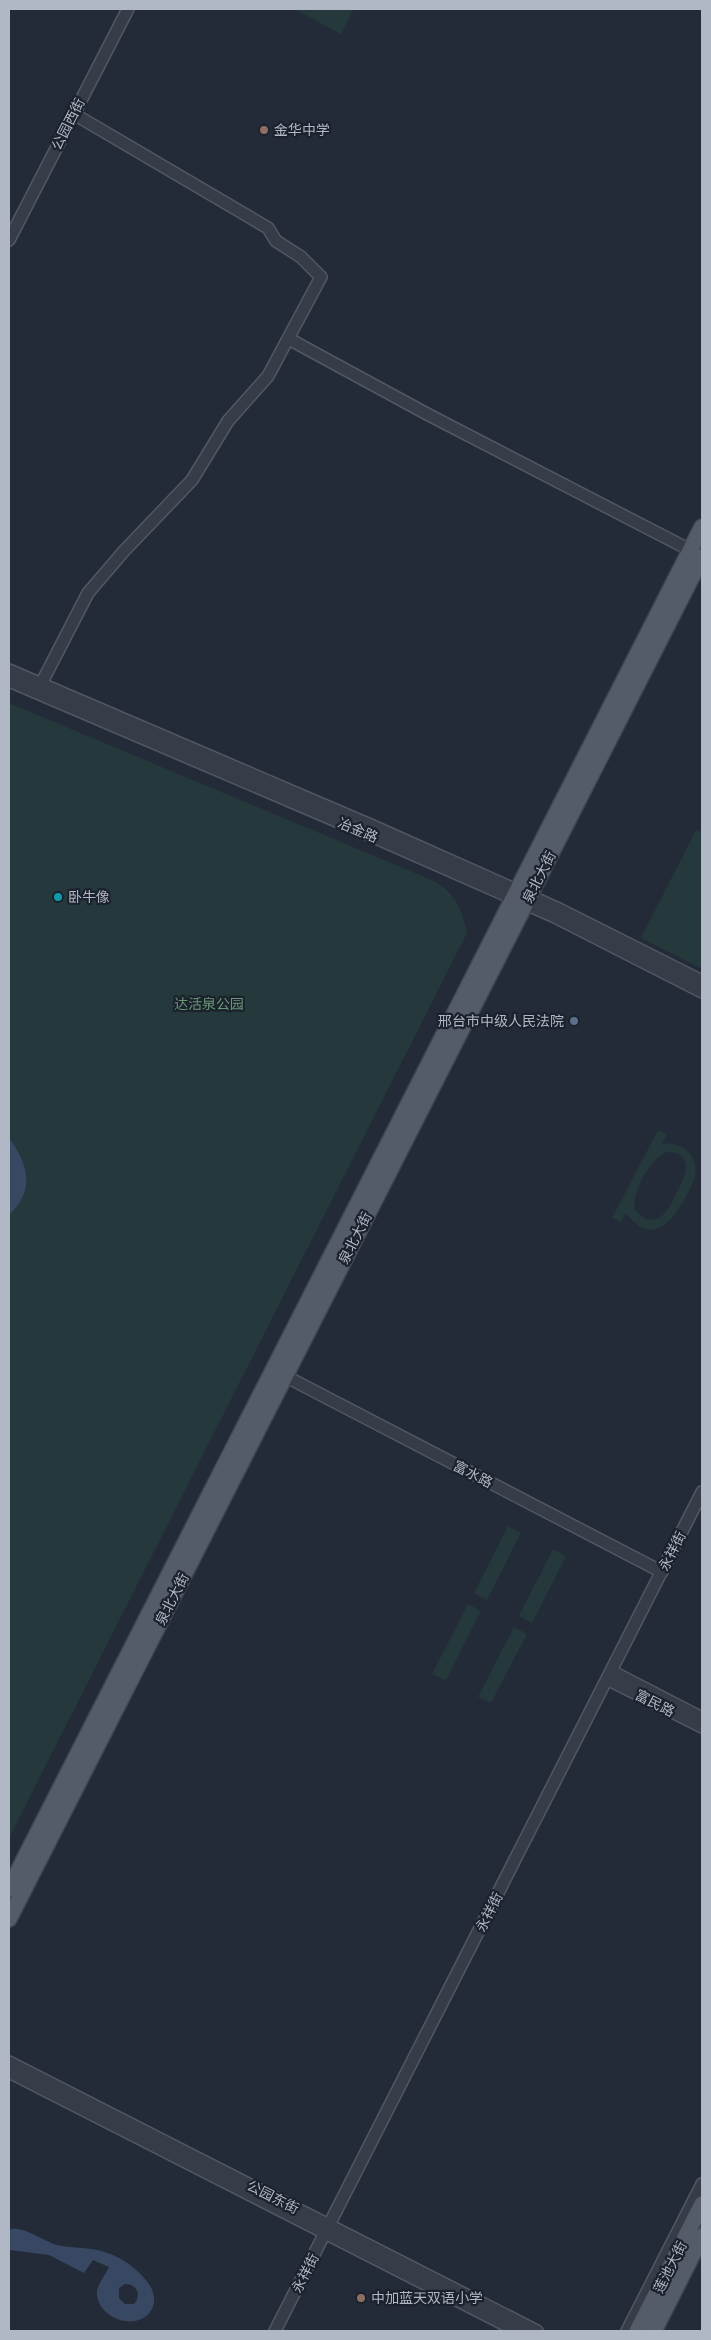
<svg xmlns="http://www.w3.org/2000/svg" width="711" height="2340" font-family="Mulish,'Noto Sans SC',sans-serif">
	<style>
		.green { fill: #25383b; fill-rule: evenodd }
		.water { fill: #394862; fill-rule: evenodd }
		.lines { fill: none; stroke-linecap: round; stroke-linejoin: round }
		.minor-casing { stroke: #515864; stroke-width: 14 }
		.major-casing { stroke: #3f4652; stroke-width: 18 }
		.minor { stroke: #363d49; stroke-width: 11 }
		.major { stroke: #545c69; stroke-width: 15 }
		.education-dot { fill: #8d6e63; stroke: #1b222e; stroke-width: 2 }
		.culture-dot { fill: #0f9aa8; stroke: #1b222e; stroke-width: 2 }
		.service-dot { fill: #5c6f8a; stroke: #1b222e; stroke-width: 2 }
		.labels { text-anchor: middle; stroke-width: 4.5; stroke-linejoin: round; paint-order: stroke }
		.street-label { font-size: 14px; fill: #b1b8c5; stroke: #1b222e }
		.poi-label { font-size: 14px; fill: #b1b8c5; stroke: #1b222e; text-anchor: start }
		.park-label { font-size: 14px; fill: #699575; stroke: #1b222e }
	</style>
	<rect width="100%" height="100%" fill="#232b39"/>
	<path class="green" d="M294 9H354L341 34Z
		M9 703 434 881C456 894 462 909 467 933L9 1838Z
		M696 830 702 833V969L641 938Z
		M658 1130 667 1134 662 1144C681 1141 699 1155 695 1175 694 1184 688 1192 684 1200 670 1226 649 1245 626 1213L621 1222 612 1218ZM668 1152C697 1154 684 1179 676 1194 672 1202 668 1212 660 1217 655 1220 650 1220 645 1219L635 1210C630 1195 652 1155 668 1152Z
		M508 1526 521 1533 487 1600 474 1593Z
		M553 1549 566 1556 532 1623 519 1616Z
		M468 1604 481 1611 446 1680 432 1674Z
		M514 1627 527 1634 491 1703 478 1697Z"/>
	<path class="water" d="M9 1138C28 1164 36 1189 9 1215Z
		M11 2229C27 2227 42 2241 57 2245 69 2248 80 2247 91 2249 114 2252 135 2265 149 2284 154 2292 156 2300 152 2309 138 2334 95 2318 97 2291 98 2284 106 2274 109 2267L93 2260 84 2273 49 2255 10 2250 9 2231ZM125 2284C137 2284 142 2295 134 2304H125L119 2298V2288Z"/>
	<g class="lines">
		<g class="minor-casing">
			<path id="minor" d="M9 240 128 9
				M289 339 427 414 690 550
				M9 670 373 826 559 909 702 981
				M9 681 369 835 555 917 702 992
				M41 684 88 593 124 551 192 480 228 421 268 376 321 277 301 257 276 241 268 228 74 114
				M285 1376 662 1572
				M611 1671 702 1718
				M607 1679 702 1727
				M9 2062 537 2331
				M9 2072 517 2331
				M275 2331 702 1492
				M627 2331 702 2184"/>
		</g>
		<g class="major-casing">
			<path id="major" d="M9 1889 702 527
				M9 1919 702 557
				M637 2331 702 2204
				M654 2331 702 2236"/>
		</g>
		<use href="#minor" class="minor"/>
		<use href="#major" class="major"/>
	</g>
	<g class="education-dot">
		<circle cx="264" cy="130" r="5"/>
		<circle cx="361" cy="2298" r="5"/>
	</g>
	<circle class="culture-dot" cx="58" cy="897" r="5"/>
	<circle class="service-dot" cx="574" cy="1021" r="5"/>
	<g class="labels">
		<g class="street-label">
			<text transform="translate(68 124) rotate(-63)" y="5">公园西街</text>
			<text transform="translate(358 830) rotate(23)" y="5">冶金路</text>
			<text transform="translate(539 877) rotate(-63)" y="5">泉北大街</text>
			<text transform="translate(355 1238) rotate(-63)" y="5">泉北大街</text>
			<text transform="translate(473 1474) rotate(27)" y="5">富水路</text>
			<text transform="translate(672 1551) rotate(-63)" y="5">永祥街</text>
			<text transform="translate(172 1599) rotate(-63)" y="5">泉北大街</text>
			<text transform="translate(655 1703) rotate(27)" y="5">富民路</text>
			<text transform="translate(489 1912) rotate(-63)" y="5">永祥街</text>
			<text transform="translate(273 2197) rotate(27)" y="5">公园东街</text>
			<text transform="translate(670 2267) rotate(-63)" y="5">莲池大街</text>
			<text transform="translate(305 2273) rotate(-63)" y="5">永祥街</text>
		</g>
		<g class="poi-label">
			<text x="274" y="135">金华中学</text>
			<text x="68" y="902">卧牛像</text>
			<text x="564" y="1026" text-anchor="end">邢台市中级人民法院</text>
			<text x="371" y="2303">中加蓝天双语小学</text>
		</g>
		<g class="park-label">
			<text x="209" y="1009">达活泉公园</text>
		</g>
	</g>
	<rect width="711" height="2340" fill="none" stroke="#b1b8c5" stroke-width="20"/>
</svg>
